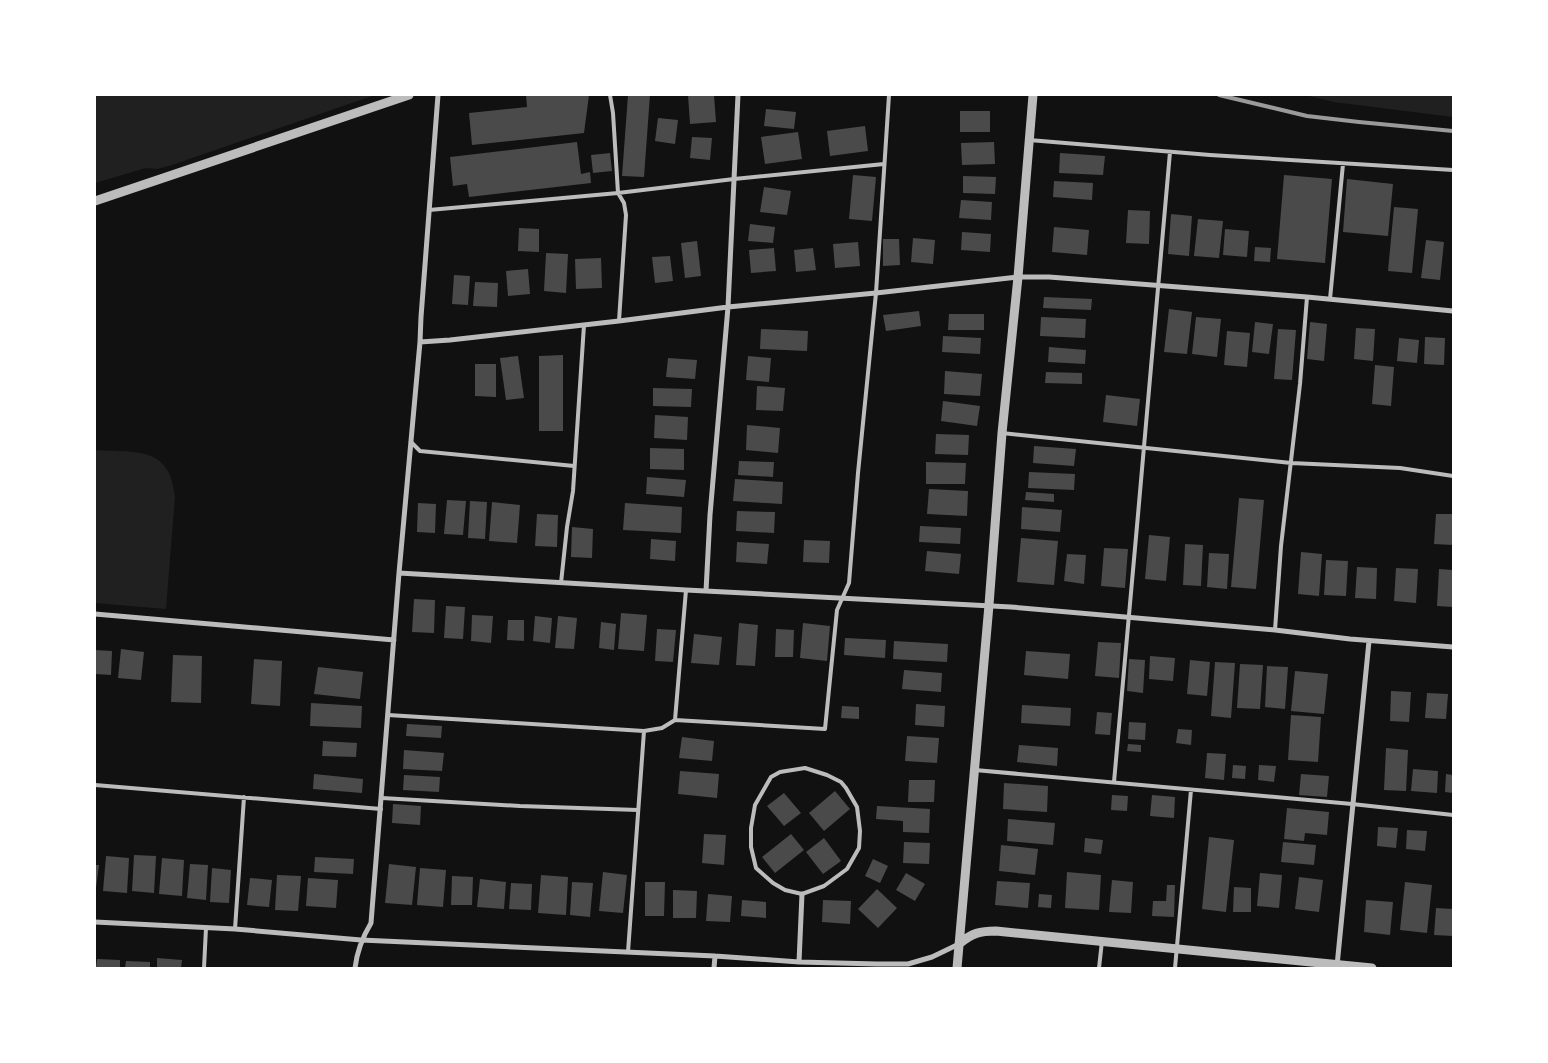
<svg xmlns="http://www.w3.org/2000/svg" width="1548" height="1063" font-family="Figtree,sans-serif">
	<style>
		.green { fill: #202020 }
		.building { fill: #4a4a4a }
		.lines { fill: none; stroke-linecap: round; stroke-linejoin: round }
		.service { stroke: #bcbcbc; stroke-width: 4 }
		.minor { stroke: #bcbcbc; stroke-width: 5 }
		.tertiary { stroke: #bcbcbc; stroke-width: 9 }
		.rail { stroke: #9a9a9a; stroke-width: 4 }
	</style>
	<rect width="100%" height="100%" fill="#111"/>
	<path class="green" d="M95 95H375L172 165 157 169 146 168 95 183Z
		M1305 95H1453V117L1334 102Z
		M95 450C136 453 170 445 175 497L166 609 95 603Z"/>
	<path class="building" d="M526 95H589L584 133 472 145 469 113 527 107Z
		M628 95H650L644 177 622 176Z
		M688 95H714L716 122 690 124Z
		M766 109 796 112 794 129 764 126Z
		M960 111H990V132H960Z
		M658 118 678 120 675 144 655 141Z
		M865 126 868 151 830 156 827 131Z
		M798 132 802 159 765 164 761 137Z
		M692 137 712 138 710 160 690 158Z
		M577 142 581 174 590 172 591 183 469 197 467 184 453 186 450 157Z
		M994 142 995 164 962 165 961 143Z
		M610 153 612 171 593 173 591 155Z
		M1060 153 1105 156 1103 175 1059 173Z
		M853 175 876 177 872 221 849 219Z
		M1284 175 1332 179 1325 263 1277 259Z
		M963 176 996 177 995 194 963 193Z
		M1347 179 1393 184 1388 236 1343 232Z
		M1054 181 1093 183 1092 200 1053 197Z
		M764 187 791 191 787 215 760 212Z
		M961 200 992 202 991 220 959 218Z
		M1394 207 1418 209 1412 273 1388 271Z
		M1128 210 1150 211 1149 244 1126 243Z
		M1171 214 1192 216 1189 256 1168 254Z
		M1198 219 1223 221 1219 258 1194 256Z
		M750 224 775 227 773 243 748 241Z
		M1054 227 1089 230 1087 255 1052 252Z
		M519 228 539 229V252L518 251Z
		M1225 229 1249 231 1247 257 1223 255Z
		M962 232 991 234 990 252 961 250Z
		M913 238 935 240 933 264 911 262Z
		M883 239H899L900 265 883 266Z
		M1426 240 1444 242 1440 280 1421 278Z
		M697 241 701 276 685 278 681 243Z
		M858 242 860 266 835 268 833 244Z
		M1255 247 1271 248 1270 262 1254 261Z
		M774 248 776 271 751 273 749 250Z
		M813 248 816 270 796 272 794 250Z
		M546 253 568 254 566 293 544 291Z
		M670 256 673 281 655 283 652 257Z
		M601 258 602 288 576 289 575 259Z
		M528 269 530 294 508 296 506 271Z
		M454 275 470 276 468 305 452 304Z
		M475 282 498 283 497 307 473 306Z
		M1044 297 1092 299 1091 310 1043 308Z
		M1169 309 1192 312 1187 354 1164 352Z
		M919 311 921 326 886 331 883 315Z
		M949 314H984V330H948Z
		M1041 317 1086 319 1085 338 1040 336Z
		M1196 317 1221 319 1217 357 1192 354Z
		M1255 322 1273 324 1269 354 1252 352Z
		M1310 322 1327 324 1324 361 1307 359Z
		M1356 328 1375 329 1373 361 1354 359Z
		M761 329 808 331 807 351 760 349Z
		M1278 329 1296 330 1292 380 1274 379Z
		M1227 331 1250 333 1247 367 1224 365Z
		M943 336 981 338 980 354 942 352Z
		M1425 337 1445 338 1444 365 1424 364Z
		M1399 338 1419 340 1417 363 1397 361Z
		M1049 347 1086 350 1085 364 1048 362Z
		M563 355V431H539V356Z
		M518 356 524 398 506 400 500 358Z
		M748 356 771 358 769 382 746 380Z
		M668 358 697 360 695 379 666 377Z
		M475 364H496V397L475 396Z
		M1375 365 1394 367 1391 406 1372 404Z
		M945 371 982 374 980 396 944 394Z
		M1046 372 1082 373V384L1045 383Z
		M757 386 785 388 783 411 756 410Z
		M653 388 692 389 691 407 653 406Z
		M1106 395 1140 399 1137 426 1103 422Z
		M943 401 980 406 977 426 941 421Z
		M655 415 688 417 687 440 654 438Z
		M747 425 780 428 778 453 746 450Z
		M936 434 969 435 968 455 935 454Z
		M1034 446 1076 449 1074 466 1033 463Z
		M650 448 684 449V470L650 469Z
		M739 461 774 462 773 477 738 475Z
		M926 462 966 463 965 484H926Z
		M1029 472 1075 474 1074 490 1028 488Z
		M647 477 686 480 684 497 646 494Z
		M735 479 783 482 782 504 733 501Z
		M929 489 968 491 967 516 927 514Z
		M1026 492 1054 494V502L1025 500Z
		M1239 498 1264 500 1256 589 1231 587Z
		M447 500 466 501 463 535 444 534Z
		M470 501 487 502 485 539 468 538Z
		M492 502 520 505 517 543 489 541Z
		M418 503 436 504 435 533 417 532Z
		M625 503 682 507 681 533 623 530Z
		M1022 507 1062 510 1060 532 1021 529Z
		M737 511 775 512 774 533 736 531Z
		M537 514 558 515 557 547 535 546Z
		M1436 514H1453V545L1434 544Z
		M920 526 961 528 960 544 919 542Z
		M572 527 593 529 592 558 571 557Z
		M1149 535 1170 537 1166 581 1145 579Z
		M1021 538 1058 541 1054 585 1017 582Z
		M651 539 676 541 675 561 650 559Z
		M804 540 830 541 829 563 803 562Z
		M737 542 769 544 767 564 736 562Z
		M1185 544 1203 545 1201 586 1183 585Z
		M1104 548 1128 549 1125 588 1101 586Z
		M927 551 961 554 959 574 925 571Z
		M1301 552 1322 554 1319 596 1298 594Z
		M1209 553 1229 554 1227 589 1207 587Z
		M1067 554 1086 555 1084 584 1064 581Z
		M1326 560 1348 561 1346 596 1324 595Z
		M1357 567 1377 568 1376 599 1355 598Z
		M1396 568 1418 569 1416 603 1394 601Z
		M1439 569 1453 570V607L1437 606Z
		M414 599 435 600 434 633 412 632Z
		M446 606 465 607 463 639 444 638Z
		M621 613 647 615 644 651 618 649Z
		M472 615 493 616 491 643 471 641Z
		M535 616 552 618 550 643 533 641Z
		M558 616 577 618 574 649 555 648Z
		M508 620H524V641L507 640Z
		M601 622 616 624 614 650 599 648Z
		M739 623 758 625 755 666 736 665Z
		M803 623 830 626 827 661 800 658Z
		M657 629 676 630 673 662 655 661Z
		M776 629 794 630 793 657H775Z
		M694 634 722 637 719 665 691 663Z
		M845 638 886 640 885 658 844 655Z
		M894 641 948 644 947 662 893 659Z
		M1098 642 1121 643 1119 678 1095 676Z
		M121 649 144 652 141 680 118 678Z
		M95 650 112 651 111 675 95 674Z
		M1026 651 1070 654 1068 679 1024 675Z
		M173 655 202 656 201 703 171 702Z
		M1150 656 1175 658 1173 681 1149 679Z
		M254 659 282 661 280 706 251 704Z
		M1129 659 1145 660 1143 693 1127 691Z
		M1190 660 1210 662 1207 696 1187 694Z
		M1215 662 1235 663 1231 718 1211 716Z
		M1240 664 1263 665 1260 709 1237 708Z
		M1267 666 1288 667 1285 709 1265 707Z
		M318 667 363 672 360 699 314 694Z
		M904 670 942 673 941 692 902 689Z
		M1295 671 1328 674 1324 714 1291 711Z
		M1391 691 1411 692 1409 722 1390 721Z
		M1427 693 1448 694 1446 719 1425 718Z
		M311 703 362 706 361 728 310 726Z
		M916 704 945 706 944 727 915 725Z
		M1022 705 1071 708 1070 726 1021 723Z
		M842 706 859 707V719L841 718Z
		M1097 712 1112 713 1110 735 1095 734Z
		M1291 715 1321 717 1318 762 1288 760Z
		M1129 722 1146 723 1145 740 1128 739Z
		M407 724 442 726 441 738 406 736Z
		M1178 729 1192 730 1191 745 1176 743Z
		M907 736 939 738 937 763 905 761Z
		M682 737 714 741 712 761 679 758Z
		M323 741 357 743 356 757 322 756Z
		M1128 744 1141 745V752L1127 751Z
		M1019 745 1058 748 1057 766 1017 762Z
		M1386 748 1408 750 1406 791 1384 790Z
		M404 750 444 753 442 771 403 769Z
		M1207 753 1226 754 1224 780 1205 778Z
		M1233 765 1246 766 1245 779 1232 778Z
		M1259 765 1276 766 1274 782 1258 780Z
		M1413 769 1438 771 1437 793 1411 791Z
		M680 771 719 774 717 798 678 794Z
		M314 774 363 779 362 793 313 789Z
		M1301 774 1329 776 1327 797 1299 795Z
		M1446 774 1453 775V793L1445 792Z
		M404 775 440 777 439 792 403 790Z
		M909 780H935L934 802H908Z
		M1004 783 1048 786 1047 812 1003 809Z
		M835 791 850 809 824 831 809 813Z
		M784 793 801 813 784 826 767 806Z
		M1112 795 1128 796 1127 811 1111 810Z
		M1152 795 1175 797 1174 818 1150 816Z
		M393 804 421 806 420 825 392 823Z
		M877 806 930 809 929 833 903 832V821L876 819Z
		M1287 808 1329 812 1327 835 1305 833 1304 841 1284 839Z
		M1008 819 1055 823 1053 845 1007 841Z
		M1378 827 1398 828 1396 848 1377 846Z
		M1407 830 1427 831 1425 851 1406 849Z
		M704 834 726 835 724 865 702 863Z
		M791 834 804 850 775 873 762 857Z
		M1209 837 1234 840 1226 912 1202 909Z
		M824 838 841 861 823 874 806 852Z
		M1085 838 1103 840 1101 854 1084 852Z
		M904 842 930 843 929 864 903 863Z
		M1283 842 1316 845 1314 865 1281 862Z
		M1001 845 1038 849 1035 875 999 871Z
		M134 855 156 856 154 893 132 891Z
		M106 856 129 858 127 893 103 891Z
		M315 857 354 859 353 874 314 872Z
		M162 858 184 860 182 896 159 894Z
		M873 859 888 866 880 883 865 876Z
		M190 864 208 865 206 900 187 898Z
		M389 864 416 867 412 905 385 903Z
		M95 865H99L96 888H95Z
		M212 868 231 870 229 903 210 902Z
		M420 868 446 870 443 907 417 905Z
		M603 872 627 875 623 913 599 911Z
		M1067 872 1101 875 1099 910 1065 908Z
		M906 873 925 884 915 901 896 890Z
		M1260 873 1282 875 1279 908 1257 906Z
		M277 875 301 876 298 911 275 910Z
		M541 875 568 877 566 915 538 913Z
		M452 876 473 877 472 905H451Z
		M1299 877 1323 880 1319 912 1295 909Z
		M250 878 272 880 269 907 247 905Z
		M308 878 338 880 336 908 306 906Z
		M480 879 506 882 504 909 477 907Z
		M1112 880 1133 882 1131 913 1109 912Z
		M997 881 1030 883 1028 908 995 905Z
		M572 882 593 883 590 917 570 915Z
		M645 882H665L664 916H645Z
		M1405 882 1432 885 1427 933 1400 930Z
		M511 883 532 884 531 910 509 909Z
		M1167 885H1175L1174 917 1152 916 1153 901H1166Z
		M1234 887 1251 888V912H1233Z
		M877 889 897 908 878 928 858 909Z
		M673 890 697 891 696 918H673Z
		M708 894 732 896 730 922 706 921Z
		M1039 894 1052 895 1051 908 1038 907Z
		M742 900 766 902V918L741 916Z
		M823 900 851 901 850 924 822 922Z
		M1366 900 1393 902 1390 935 1364 932Z
		M1436 908 1453 909V936L1434 935Z
		M157 958 182 960 181 968H157Z
		M97 959 120 960V968H96Z
		M126 961 150 962V968H125Z"/>
	<g class="lines">
		<path class="service" d="M610 95 613 113 618 193 624 203 626 215 619 321
			M1029 140 1210 155 1453 170
			M429 210 618 193 734 179 884 164
			M1330 299 1343 164
			M1002 433 1291 463 1400 468 1453 476
			M411 442 420 451 574 466
			M561 583 567 527 573 491 584 325
			M1275 630 1281 546 1300 384 1307 297
			M388 715 644 731 662 728 675 720 825 729 837 610 849 583 858 473 876 293 889 95
			M675 720 686 590
			M805 768 827 775 841 782 846 788 857 807 860 831 859 848 847 869 824 886 802 894 785 890 773 883 756 868 751 847V828L755 805 771 777 780 772Z
			M975 770 1352 804 1453 815
			M1114 782C1132 572 1153 362 1170 152
			M95 785 381 809
			M382 798 520 806 638 810
			M235 929 244 797
			M628 952 644 731
			M204 968 206 928
			M1099 968 1102 941
			M1175 968 1191 790"/>
		<path class="minor" d="M420 342 450 340 619 321 728 307 876 293 1018 277H1049L1307 297 1453 311
			M399 573 686 590 1011 607 1275 630 1350 639 1453 647
			M706 591 710 515 728 307 738 95
			M95 614 394 640
			M95 922 235 929 361 940 715 956 799 962 877 964H908L932 957 959 944
			M799 962 802 894
			M1337 966 1369 641
			M355 968C357 951 362 938 371 923L399 573 420 342 421 317 438 95
			M714 968 715 956"/>
		<path class="tertiary" d="M95 201 409 95
			M959 944C972 933 980 931 996 931L1372 968
			M957 968 989 605 1002 433 1018 277 1033 95"/>
		<path class="rail" d="M1219 95 1307 116 1359 122 1453 131"/>
	</g>
	<rect width="1548" height="1063" fill="none" stroke="#ffffff" stroke-width="192"/>
</svg>
